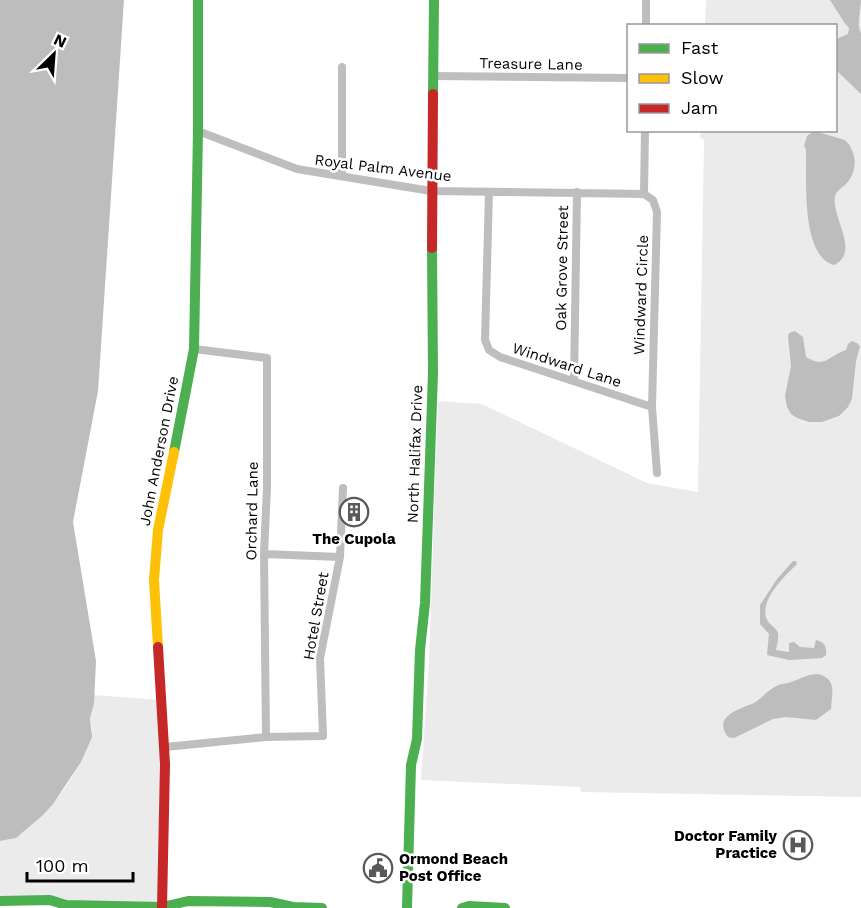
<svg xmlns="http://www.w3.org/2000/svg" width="861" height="908" font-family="'Work Sans',sans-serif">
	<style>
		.green { fill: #ebebeb }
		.water { fill: #bdbdbd }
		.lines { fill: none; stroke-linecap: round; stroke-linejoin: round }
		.street { stroke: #bebebe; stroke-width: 8 }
		.fast { stroke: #4caf50; stroke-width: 10 }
		.slow { stroke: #ffc107; stroke-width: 10 }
		.jam { stroke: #c62828; stroke-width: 10 }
		.labels { text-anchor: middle; stroke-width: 5; stroke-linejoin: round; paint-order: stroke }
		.street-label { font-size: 15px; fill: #000; stroke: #fff }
		.poi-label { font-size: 15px; font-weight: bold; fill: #000; stroke: #fff }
	</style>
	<rect width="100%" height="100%" fill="#fff"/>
	<path class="green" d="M706 0H861V797L581 792 580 787 421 780 429 661 438 401 482 404 647 483 698 492 704 140 700 138 701 131 836 130V26L705 25Z
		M93 695 162 700V907L0 901V841L16 838 42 816 65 788 81 762 92 730 90 718 94 704Z"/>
	<path class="water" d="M0 0H124L98 391 73 522 96 661 94 704 90 718 92 737 81 762 53 804 42 816 16 838 0 841Z
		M830 0H861C861 10 856 25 861 33V94L836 70V39L848 34 849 28 844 22Z
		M814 131 845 140C857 152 858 170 847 183 843 187 836 191 835 197 831 217 861 252 834 265 800 256 807 177 806 149L804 146 807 136Z
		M795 331 803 337 806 357C826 369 827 356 846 350L848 344 852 341 857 343 860 346 856 361 852 399 848 407 839 416 822 422H809L797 418 791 414 787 407 785 396 791 366 788 337 789 333Z
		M793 561H796L797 564C785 576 761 598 766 617 768 624 774 626 777 631 780 635 777 645 776 650L789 652V643L794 642 800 647 814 648 816 640C825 642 827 647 826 655L822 658 789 660 767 655 769 634 760 624V605L777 579Z
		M818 674C837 679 832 692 831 709L816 720 786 717 773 719 734 738 728 737C712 716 740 709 754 703 761 699 766 692 773 688 778 684 785 684 791 682 803 678 804 675 818 674Z"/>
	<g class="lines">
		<path class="street" d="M646 26V0
			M433 76 628 78
			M198 131 297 169 431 191 644 194
			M342 176V67
			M489 192 485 340 489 350 500 357 652 407
			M644 194 653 200 657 212 652 407 657 473
			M644 194 645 130
			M194 349 267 358V487L264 554 266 737
			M574 381 577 192
			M264 554 340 557
			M165 747 266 737 323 736 320 658 340 557 343 488"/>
		<path class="fast" d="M433 94 434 0
			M174 452 194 349 198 131V0
			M0 901 50 900 66 905 162 907 188 901 270 902 293 907 322 908
			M407 908 411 765 417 739 420 650 425 603 433 373 432 248
			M462 908 469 906 505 908"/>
		<path class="slow" d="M158 647 154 580 158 530 174 452"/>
		<path class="jam" d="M432 248 433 94
			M158 647 165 764 162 907"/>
	</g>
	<defs>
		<g id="building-ring" transform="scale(1.5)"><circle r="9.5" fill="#fff" stroke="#595959" stroke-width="1.5"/><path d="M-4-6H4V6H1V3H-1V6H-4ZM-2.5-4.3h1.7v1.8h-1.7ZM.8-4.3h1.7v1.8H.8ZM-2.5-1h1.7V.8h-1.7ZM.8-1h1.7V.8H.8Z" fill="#595959"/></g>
		<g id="hospital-ring" transform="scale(1.5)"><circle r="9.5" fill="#fff" stroke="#595959" stroke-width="1.5"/><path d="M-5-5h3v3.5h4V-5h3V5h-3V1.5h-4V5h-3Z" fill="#595959"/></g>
		<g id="civic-ring" transform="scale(1.5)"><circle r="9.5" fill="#fff" stroke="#595959" stroke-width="1.5"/><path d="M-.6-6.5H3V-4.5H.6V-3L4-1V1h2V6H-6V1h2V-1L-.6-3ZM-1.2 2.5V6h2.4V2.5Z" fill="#595959"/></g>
	</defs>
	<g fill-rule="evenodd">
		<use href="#building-ring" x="354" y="512"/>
		<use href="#hospital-ring" x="798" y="845"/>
		<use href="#civic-ring" x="378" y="868"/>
	</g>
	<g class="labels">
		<g class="street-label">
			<text transform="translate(531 64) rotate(1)" y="5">Treasure Lane</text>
			<text transform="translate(383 168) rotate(7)" y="5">Royal Palm Avenue</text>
			<text transform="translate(562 268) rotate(-89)" y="5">Oak Grove Street</text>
			<text transform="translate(641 295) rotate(-88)" y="5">Windward Circle</text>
			<text transform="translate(567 365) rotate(18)" y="5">Windward Lane</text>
			<text transform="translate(159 451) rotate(-79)" y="5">John Anderson Drive</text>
			<text transform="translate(415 454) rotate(-88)" y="5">North Halifax Drive</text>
			<text transform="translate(252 511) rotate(-89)" y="5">Orchard Lane</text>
			<text transform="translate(316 616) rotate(-80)" y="5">Hotel Street</text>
		</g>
		<g class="poi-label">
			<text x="354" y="544">The Cupola</text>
			<text x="777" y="841" text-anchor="end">Doctor Family<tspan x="777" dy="17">Practice</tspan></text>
			<text x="399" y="864" text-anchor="start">Ormond Beach<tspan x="399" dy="17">Post Office</tspan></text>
		</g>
	</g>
	<rect x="627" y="24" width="210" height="108" fill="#ffffff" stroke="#999999" stroke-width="1.5"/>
	<rect x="639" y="44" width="30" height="9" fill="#4caf50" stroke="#999999" stroke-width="1.5"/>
	<text x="681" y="54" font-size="18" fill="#000000">Fast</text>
	<rect x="639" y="74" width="30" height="9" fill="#ffc107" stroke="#999999" stroke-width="1.5"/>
	<text x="681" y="84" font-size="18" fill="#000000">Slow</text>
	<rect x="639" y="104" width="30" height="9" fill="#c62828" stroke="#999999" stroke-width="1.5"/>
	<text x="681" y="114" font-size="18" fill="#000000">Jam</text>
	<g transform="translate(54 54) rotate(25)" stroke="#ffffff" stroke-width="4.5" paint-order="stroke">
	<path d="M0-4.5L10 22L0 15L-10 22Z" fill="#000000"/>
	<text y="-9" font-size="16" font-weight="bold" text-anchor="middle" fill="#000000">N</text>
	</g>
	<path d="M27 872v9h106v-9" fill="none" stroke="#000000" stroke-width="3"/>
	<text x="36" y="872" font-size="18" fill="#000000" stroke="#ffffff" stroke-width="4.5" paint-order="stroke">100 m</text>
</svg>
